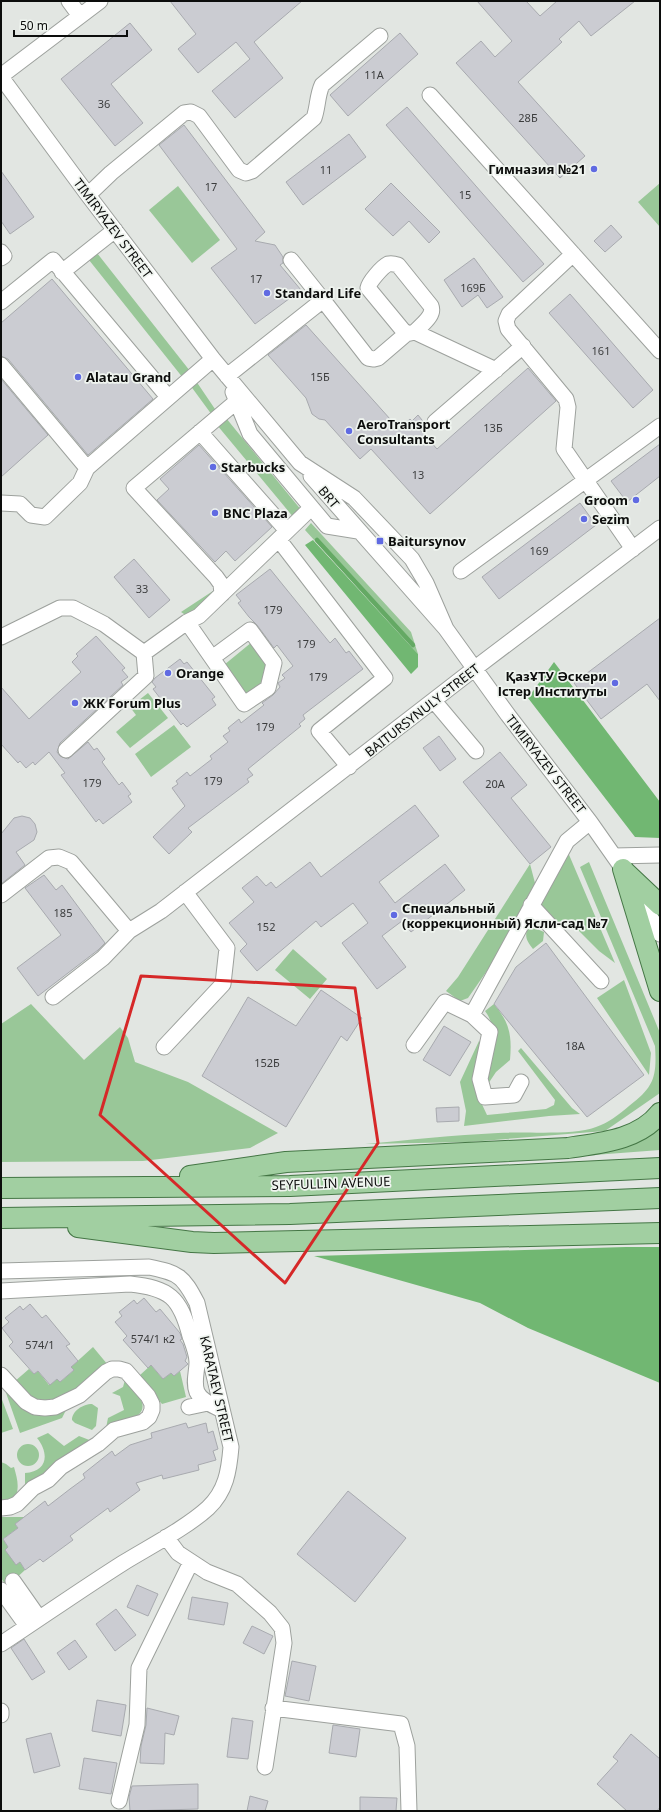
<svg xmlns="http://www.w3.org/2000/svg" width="661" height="1812" font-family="'Noto Sans',sans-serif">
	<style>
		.green { fill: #99c798 }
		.forest { fill: #71b772 }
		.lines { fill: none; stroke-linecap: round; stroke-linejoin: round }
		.stream { stroke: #64a964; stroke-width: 4.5 }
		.building { fill: #cbccd2; stroke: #a8aaaf }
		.minor-casing { stroke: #9da19d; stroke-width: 17 }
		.major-casing { stroke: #447645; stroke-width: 22 }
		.minor { stroke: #fff; stroke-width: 15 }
		.major { stroke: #a1cfa1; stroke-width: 20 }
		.marked { fill: none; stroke: #d62828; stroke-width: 3; stroke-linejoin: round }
		.poi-dot { fill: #606ae2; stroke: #eff4ef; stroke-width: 1.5 }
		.labels { text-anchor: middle; stroke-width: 3.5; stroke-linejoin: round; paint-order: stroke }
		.number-label { font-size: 11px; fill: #3c3d3e }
		.poi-label { font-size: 13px; font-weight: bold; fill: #0c0d0c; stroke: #eff4ef; text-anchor: start }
		.street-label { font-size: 13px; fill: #0c0d0c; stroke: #eff4ef }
	</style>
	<rect width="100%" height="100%" fill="#e2e6e2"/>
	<path class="green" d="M660 183V227L638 202Z
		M178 186 220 240 192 263 149 210Z
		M97 253 190 371 183 378 89 260Z
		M196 381 217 412 212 415 190 385Z
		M226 418 302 511 294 518 217 425Z
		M311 523 411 632 418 654 305 530Z
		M219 587 190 618 181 612Z
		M252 642 267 665 260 685 246 696 224 665Z
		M148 693 168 718 130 748 116 732 136 715 130 707Z
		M174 725 191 747 151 777 135 754Z
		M567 850 615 963 599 951 568 920 554 923 544 912 539 901Z
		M589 862 660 1033V1093L605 1131 469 1142 365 1144C409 1140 454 1135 498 1133 525 1131 572 1136 596 1127 608 1123 620 1114 629 1106 654 1087 657 1077 655 1046L580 867Z
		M530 864 535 883 491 965 468 998 460 1001 446 991 458 977Z
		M530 926 544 932 543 941 533 949C527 941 524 937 528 927Z
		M293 949 327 979 310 999 275 970Z
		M624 980 651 1053 649 1075 597 998Z
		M31 1004 84 1060 120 1027 128 1038 135 1062 188 1082 278 1133 250 1148 143 1161 1 1162V1024Z
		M494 1004C510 1023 512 1036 510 1060L496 1072 488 1084 487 1079C490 1058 500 1030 485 1011Z
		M479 1041 482 1045 479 1098 487 1115 546 1109 554 1105 555 1100 518 1051 521 1048 572 1108 580 1114 549 1116 464 1126 466 1111 460 1082Z
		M660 1126V1150L581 1156 614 1148Z
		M93 1347 108 1365 62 1399 34 1402 14 1382 29 1369 34 1374 38 1371 49 1385 57 1379 60 1382 74 1370 71 1367Z
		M151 1365 163 1379 171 1373 174 1376 180 1371 186 1397 162 1404 139 1376Z
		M125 1380C130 1386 138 1393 141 1400 150 1419 118 1424 106 1428L108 1418 124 1410 120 1396 112 1393 123 1387Z
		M5 1390 20 1406 67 1408 62 1418 20 1433Z
		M1 1397 13 1429 1 1433Z
		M92 1404 98 1408 96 1426 92 1430 75 1423 72 1420C72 1411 83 1404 92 1404Z
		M48 1433 64 1446 79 1436 92 1441 45 1476 25 1487V1473C47 1472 50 1454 37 1438Z
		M17 1455a11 11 0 1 1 22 0a11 11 0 1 1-22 0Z
		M1 1462 6 1464 11 1468 14 1467C17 1478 20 1487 15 1498L1 1502Z
		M1 1517H25L15 1524 18 1528 3 1539 8 1547 5 1550 20 1562 25 1570 13 1581 5 1584 1 1578Z"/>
	<path class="forest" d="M313 540 418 654V667L411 674 305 545Z
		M554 662 660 802V838L635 837 528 698Z
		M626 1247H660V1383L528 1328 480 1303 314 1256Z"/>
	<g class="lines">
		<path class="stream" d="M317 540 413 645"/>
	</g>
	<path class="building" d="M170 1H302L254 42 283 78 235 118 212 91 250 59 236 42 198 73 178 49 196 34Z
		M477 1H526L540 16 557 1H635L591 36 579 21 559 39 562 42 518 82 585 156 560 178 456 63 481 41 495 57 512 41Z
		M130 23 152 50 111 84 143 123 115 146 61 79Z
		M400 33 418 54 348 116 330 95Z
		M407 107 544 264 523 282 386 125Z
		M184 125 265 232 255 241 275 245 283 257V263L280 265 301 290 255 324 211 268 237 249 159 145Z
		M349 134 366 157 303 205 286 182Z
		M1 171 34 217 10 234 1 221Z
		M391 183 440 232 429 243 409 221 393 236 365 209Z
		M611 225 622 237 605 252 594 241Z
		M474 258 503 297 487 308 478 295 462 307 444 280Z
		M52 279 153 399 88 455 8 359 1 356V323Z
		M570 294 653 390 633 408 549 313Z
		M306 325 399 429 410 419 412 421 418 415 426 425 420 430 437 449 528 368 556 401 430 514 371 449 360 459 325 420 319 419 312 414 306 398 268 355Z
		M1 379 48 435 1 477Z
		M660 444V476L627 502 611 481Z
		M199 445 272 527 235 561 226 551 215 562 157 500 169 489 160 479Z
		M580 503 596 525 499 599 482 577Z
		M134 559 170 600 149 618 114 577Z
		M270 569 330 643 335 638 346 653 349 651 363 669 303 715 305 719 299 724 301 726 248 769 253 775 247 779 249 782 188 828 192 832 169 854 153 837 185 806 172 788 178 784 176 781 187 772 190 776 212 759 210 756 228 742 223 736 230 731 228 728 239 719 241 723 264 705 262 703 273 695 280 687 278 683 285 678 282 675 293 666 277 645 274 648 257 625 249 617 238 603 241 601 236 595Z
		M660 618V701L647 684 601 719 574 683Z
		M96 636 125 668 122 670 128 677 121 682 123 685 60 743 57 752 60 756 68 759 88 742 94 750 97 748 105 759 102 762 119 785 122 782 131 794 128 796 132 802 103 824 99 819 96 822 61 775 65 773 49 752 35 765 33 762 26 768 20 761 18 763 1 744V687L29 719 81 672 72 662 78 656 76 654Z
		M180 659 184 664 187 662 215 697 212 699 216 705 187 727 183 723 181 725 153 689 156 687 152 682 155 678Z
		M439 736 456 759 440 771 423 748Z
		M500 752 527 785 511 798 551 847 530 864 463 782Z
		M415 805 439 836 379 882 395 903 445 864 465 890 411 932 402 921 382 936 406 967 377 989 342 943 368 923 353 903 321 927 316 921 257 971 240 951 247 944 229 923 254 902 242 888 257 876 266 886 271 882 276 888 310 862 321 877Z
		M22 816 30 818 35 824 37 832 34 840 16 852 25 865 1 884V834L14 818Z
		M44 875 56 890 62 885 105 943 98 950 38 996 17 968 61 935 25 888Z
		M546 943 644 1075 587 1117 494 1004 516 967Z
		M321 990 362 1018 347 1041 341 1036 286 1127 202 1076 248 997 296 1026Z
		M444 1026 471 1042 450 1076 423 1060Z
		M459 1107V1121L437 1122 436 1108Z
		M144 1298 156 1312 160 1309 180 1333 182 1339 180 1340 183 1344 187 1357 185 1361 188 1364 174 1376 171 1373 163 1379 151 1365 148 1368 123 1340 127 1336 115 1322 122 1316 119 1312 134 1300 137 1304Z
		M30 1304 42 1318 46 1315 70 1344 66 1346 78 1361 71 1367 74 1370 60 1382 57 1379 50 1385 38 1371 34 1374 9 1346 13 1342 2 1328 9 1322 5 1318 20 1306 23 1310Z
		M186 1423 188 1428 206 1423 208 1433 213 1431 218 1449 213 1451 216 1460 198 1465 199 1470 163 1479 162 1475 136 1483 140 1490 110 1512 108 1508 85 1525 70 1536 73 1540 43 1562 40 1559 25 1570 20 1562 16 1565 5 1550 8 1547 3 1539 18 1528 15 1524 45 1501 48 1506 70 1489 85 1478 83 1474 112 1451 115 1456 130 1445 152 1438 151 1433Z
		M348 1491 406 1538 355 1602 297 1554Z
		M137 1585 158 1594 148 1616 127 1607Z
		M192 1597 228 1603 224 1625 188 1619Z
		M116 1609 136 1635 115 1651 96 1624Z
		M252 1626 273 1636 264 1654 243 1643Z
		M24 1639 45 1672 32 1680 11 1648Z
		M75 1640 87 1657 69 1670 57 1653Z
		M292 1661 316 1666 309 1701 285 1696Z
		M97 1700 126 1705 121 1736 92 1731Z
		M147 1708 179 1716 174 1735 165 1733 164 1764 140 1763 141 1746 146 1725Z
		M232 1718 253 1721 248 1759 227 1757Z
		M333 1725 360 1729 356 1757 329 1753Z
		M51 1733 60 1766 34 1773 26 1739Z
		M631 1734 660 1759V1807L657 1811H627L597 1784 618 1761 613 1757Z
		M84 1758 117 1763 111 1794 79 1789Z
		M198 1784V1809L130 1811 129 1797 132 1786Z
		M250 1796 268 1801 265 1811H247Z
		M360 1797 397 1798 396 1811H360Z"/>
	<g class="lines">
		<g class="minor-casing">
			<path id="minor" d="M69 1 80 16
				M1 76 100 1
				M1 77 88 195 213 359 300 463 354 498 412 559 426 583 446 629
				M430 95 660 351
				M88 195 111 173 184 113 191 112 199 116 239 170 246 173 252 171 314 118C318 107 317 96 322 85L380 36
				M1 252 4 256 1 258
				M573 254 509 314 506 321 508 329 566 399 568 407 564 449 633 549
				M291 260 323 300
				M62 272 115 230
				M1 302 53 260 168 397
				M415 332C421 325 435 316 431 306L398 265C395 264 392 263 388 264 382 267 369 282 368 288L406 334 415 332 496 370
				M1 365 87 468 213 359
				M227 376 323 300 368 358 374 359 378 358 406 334
				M233 392 250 434 327 526 358 531
				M435 422 523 346
				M200 432 282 525
				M311 476 446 629 508 715 590 822 623 869 660 934
				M1 503 20 504 31 515 45 517 80 483 87 468
				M279 540 385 678 319 731 349 767
				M461 571 660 426
				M222 594 221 584 216 577 134 488 237 401
				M187 622 244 704 268 688 274 663 250 630 212 658
				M1 637 60 608H73L104 624 144 653
				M144 653 187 622 199 616 311 508
				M434 701 476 751
				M66 750 146 676 144 653
				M614 856 660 855
				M1 895 49 858 59 857 71 862 129 931
				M531 905 601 981
				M53 997 103 958 129 931 161 911 474 669 660 528
				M472 1015 490 1032 480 1079 485 1097 514 1095 521 1082
				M414 1045 445 1002 472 1015 567 841 590 822
				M164 1047 223 984 227 948 185 892
				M1 1271 149 1267C179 1273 183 1276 197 1303L231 1447C229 1471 226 1491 208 1508 186 1528 149 1547 123 1563 82 1589 42 1617 1 1644
				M1 1291 130 1284C169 1288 180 1297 190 1336 193 1344 197 1354 197 1362 197 1373 193 1382 197 1392 202 1402 213 1405 222 1410
				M1 1375 26 1402 35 1407 45 1408 55 1407 80 1395 106 1372 112 1369H119L126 1371 148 1396 152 1404V1410L149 1417 143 1422 114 1430 98 1444 61 1467 48 1480 33 1488 17 1504 10 1507 1 1508
				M189 1407 208 1403
				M166 1537 178 1553 207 1572 237 1584 270 1613 282 1628 284 1643 265 1767
				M13 1581 39 1618
				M1 1590 27 1626
				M273 1708 401 1724 407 1746 409 1811
				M1 1711V1715
				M119 1801 137 1725 139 1668 191 1562"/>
		</g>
		<g class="major-casing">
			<path id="major" d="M623 869 660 991
				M624 871 660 905
				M190 1176 286 1162 568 1148C600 1143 639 1140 660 1113
				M1 1188 290 1186 660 1168
				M1 1218 290 1214 660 1198
				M78 1227 192 1242 214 1243 660 1233"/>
		</g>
		<use href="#minor" class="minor"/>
		<use href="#major" class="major"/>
	</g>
	<path class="marked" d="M141 976 355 988 378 1143 285 1283 100 1115Z"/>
	<g class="poi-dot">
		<circle cx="594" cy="169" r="4"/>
		<circle cx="267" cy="293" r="4"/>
		<circle cx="78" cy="377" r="4"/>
		<circle cx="349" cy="431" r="4"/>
		<circle cx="213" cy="467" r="4"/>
		<circle cx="636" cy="500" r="4"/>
		<circle cx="215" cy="513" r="4"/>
		<circle cx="584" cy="519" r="4"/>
		<rect x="376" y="537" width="8" height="8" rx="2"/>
		<circle cx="168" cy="673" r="4"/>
		<circle cx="615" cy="683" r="4"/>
		<circle cx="75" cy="703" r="4"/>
		<circle cx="394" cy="915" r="4"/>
	</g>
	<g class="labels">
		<g class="number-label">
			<text x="374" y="79">11А</text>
			<text x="104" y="108">36</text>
			<text x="528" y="122">28Б</text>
			<text x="326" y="174">11</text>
			<text x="211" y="191">17</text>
			<text x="465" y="199">15</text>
			<text x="256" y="283">17</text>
			<text x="473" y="292">169Б</text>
			<text x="601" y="355">161</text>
			<text x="320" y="381">15Б</text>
			<text x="493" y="432">13Б</text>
			<text x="418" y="479">13</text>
			<text x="539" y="555">169</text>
			<text x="142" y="593">33</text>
			<text x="273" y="614">179</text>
			<text x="306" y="648">179</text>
			<text x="318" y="681">179</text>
			<text x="265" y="731">179</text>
			<text x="213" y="785">179</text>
			<text x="92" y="787">179</text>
			<text x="495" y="788">20А</text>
			<text x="63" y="917">185</text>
			<text x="266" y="931">152</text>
			<text x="575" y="1050">18А</text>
			<text x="267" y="1067">152Б</text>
			<text x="153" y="1343">574/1 к2</text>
			<text x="40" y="1349">574/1</text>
		</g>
		<g class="poi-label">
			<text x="586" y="174" text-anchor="end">Гимназия №21</text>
			<text x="275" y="298">Standard Life</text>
			<text x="86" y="382">Alatau Grand</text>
			<text x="357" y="429">AeroTransport<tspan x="357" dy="15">Consultants</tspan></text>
			<text x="221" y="472">Starbucks</text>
			<text x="628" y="505" text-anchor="end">Groom</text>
			<text x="223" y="518">BNC Plaza</text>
			<text x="592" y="524">Sezim</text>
			<text x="388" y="546">Baitursynov</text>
			<text x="176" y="678">Orange</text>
			<text x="607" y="681" text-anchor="end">ҚазҰТУ Әскери<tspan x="607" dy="15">Істер Институты</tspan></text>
			<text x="83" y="708">ЖК Forum Plus</text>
			<text x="402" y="913">Специальный<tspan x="402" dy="15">(коррекционный) Ясли-сад №7</tspan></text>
		</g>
		<g class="street-label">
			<text transform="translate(113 228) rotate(53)" y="5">TIMIRYAZEV STREET</text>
			<text transform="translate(329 497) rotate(50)" y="5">BRT</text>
			<text transform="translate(422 710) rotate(-38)" y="5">BAITURSYNULY STREET</text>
			<text transform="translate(546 764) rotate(52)" y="5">TIMIRYAZEV STREET</text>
			<text transform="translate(331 1183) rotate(-2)" y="5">SEYFULLIN AVENUE</text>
			<text transform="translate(217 1389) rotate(77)" y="5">KARATAEV STREET</text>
		</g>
	</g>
	<rect width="661" height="1812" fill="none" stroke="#0c0d0c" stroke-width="4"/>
	<path d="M14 30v6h113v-6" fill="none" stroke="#0c0d0c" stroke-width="2"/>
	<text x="20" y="30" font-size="12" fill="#0c0d0c" stroke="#eff4ef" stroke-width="3" paint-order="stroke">50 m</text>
</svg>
